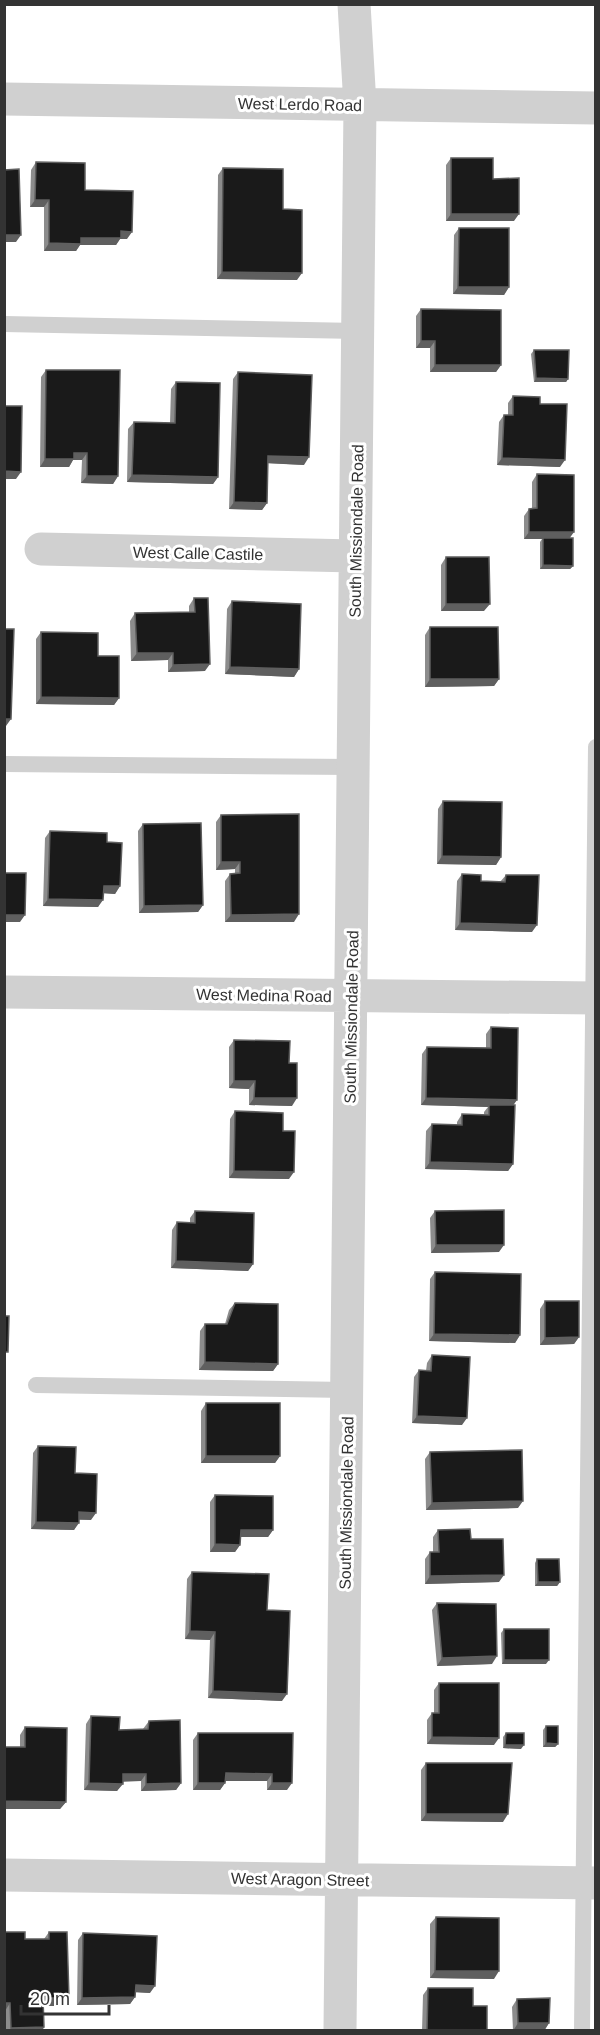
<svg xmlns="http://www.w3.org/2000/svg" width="600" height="2035" font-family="Helvetica,sans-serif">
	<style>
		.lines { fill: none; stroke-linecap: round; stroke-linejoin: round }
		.lane { stroke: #d0d0d0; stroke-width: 16 }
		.street { stroke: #d0d0d0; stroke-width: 33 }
		.wall { fill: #8c8c8c }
		.shaded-wall { fill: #5f5f5f }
		.building { fill: #1a1a1a; stroke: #5f5f5f; stroke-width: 1.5 }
		.labels { text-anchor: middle; stroke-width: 6; stroke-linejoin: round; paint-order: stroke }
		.street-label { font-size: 16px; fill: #333; stroke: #fff }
	</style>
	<rect width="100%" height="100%" fill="#fff"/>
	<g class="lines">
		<path class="lane" d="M4 324 358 331
			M4 764 353 767
			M36 1385 347 1390
			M582 2030 596 747"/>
		<path class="street" d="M4 99 596 108
			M41 549 355 556
			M4 992 596 998
			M4 1875 596 1883
			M340 2030 360 105 354 4"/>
	</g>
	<path class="wall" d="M451 158 493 179 514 221H446V165Z
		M36 162 85 190 127 239H120L116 245H80L76 251H44V207H30L31 170Z
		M223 168 283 209 297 280 217 279 218 175Z
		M459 228 509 287 504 295 453 294 454 235Z
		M421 309 501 365 496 372H430V348H416V316Z
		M534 350 568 379 566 382H534L531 354Z
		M46 370 118 476 113 484 81 483 82 460H73L69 467H40L41 377Z
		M238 372 304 465 268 463 267 503 262 510 229 509 233 379Z
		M176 382 218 477 213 484 127 482 128 429 134 422 170 423 171 389Z
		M513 396 560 467 497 465 499 422 504 415H508V403Z
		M537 474 570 538 573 566 570 569H540V542L542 539H524V516L529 509H532V482Z
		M446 557 484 611H441V565Z
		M194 598 205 671 168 672V660L131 661 130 621 135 613 189 612V606Z
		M232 601 299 669 294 677 225 674 227 609Z
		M430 627 499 679 494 686 425 687V635Z
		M41 632 98 656 119 698 114 705 36 704V639Z
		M443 801 501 857 496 865 437 864 438 809Z
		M221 815 294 922H225V881L230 874 235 873V869L216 870V822Z
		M143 824 203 905 198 912 139 913 138 831Z
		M50 831 107 842 120 886 115 894 104 893 98 907 43 906 45 838Z
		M462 874 481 881 500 882 506 875 532 932 455 930 457 881Z
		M491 1027 513 1105V1164L508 1171 425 1169 426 1131 432 1124 457 1125V1122L462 1114 484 1115V1112L488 1107 421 1105 422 1054 427 1047 486 1048V1034Z
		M234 1040 289 1063 292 1106 249 1105V1089L229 1088V1047Z
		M235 1111 283 1131 289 1179 229 1178 230 1119Z
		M195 1211 253 1264 248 1271 171 1268 172 1230 177 1222H190V1218Z
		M435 1211 499 1252 431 1253 430 1218Z
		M435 1272 520 1335 515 1343 429 1341 430 1279Z
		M545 1301 579 1337 574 1344 540 1345V1309Z
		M235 1303 278 1364 273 1371 199 1370 200 1331 205 1324H225L229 1310Z
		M432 1355 462 1425 412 1423 414 1377 419 1370 426 1371 427 1363Z
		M206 1403 280 1456 275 1463H201V1411Z
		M38 1446 75 1473 91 1520H79L74 1530 31 1529 33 1453Z
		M430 1452 518 1508 426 1510 425 1459Z
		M215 1495 273 1530 268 1537H240V1545L235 1552H210V1502Z
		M438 1530 471 1539 499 1582 425 1584V1559L430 1552H433V1537Z
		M537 1559 560 1582 557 1586H535V1563Z
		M192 1572 267 1610 282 1701 208 1698 210 1640 185 1639 187 1579Z
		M437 1603 492 1664 437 1666 432 1610Z
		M504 1629 546 1664H502L501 1633Z
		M439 1683 494 1745 427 1744V1720L432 1713H434V1690Z
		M91 1716 119 1730 143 1729 149 1721 181 1783 176 1790 141 1791V1781H123L117 1791 84 1790 86 1724Z
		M546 1726 558 1744 555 1747H543V1730Z
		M25 1727 66 1802 60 1809H4V1747H20V1735Z
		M198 1733H293L287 1790H267V1781H225V1783L220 1790H193V1740Z
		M506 1733 521 1749 503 1748V1737Z
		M426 1763 503 1822 421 1821V1770Z
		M436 1917 494 1979 430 1978V1924Z
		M4 1932 25 1939H44L49 1932 69 1998 64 2006H44V2027L42 2031H5Z
		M83 1933 150 1993 136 1992 135 1997 130 2004 77 2005 78 1940Z
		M428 1988 487 2031H422L423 1995Z
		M517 1999 549 2023 544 2031H513L512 2007Z"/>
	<path class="shaded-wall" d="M35 200H49L44 207H30Z
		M451 214H519L514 221H446Z
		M121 231 132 232 127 239H120L116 245H80L76 251H44L49 243Z
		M4 235H21L16 242H4Z
		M222 272 302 273 297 280 217 279Z
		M458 287H509L504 295 453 294Z
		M421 341H435L430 348H416Z
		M435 365H501L496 372H430Z
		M536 378 568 379 566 382H534Z
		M74 453H87L82 460H73L69 467H40L45 459Z
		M268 456 309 457 304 465 263 463Z
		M502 458 565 460 560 467 497 465Z
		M4 471 21 472 16 479H4Z
		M132 475 218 477 213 484 127 482Z
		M87 476H118L113 484 81 483Z
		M234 502 267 503 262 510 229 509Z
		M529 532H574L569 539H524Z
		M543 565 573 566 570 569H540Z
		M446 604H490L484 611H441Z
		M137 653H173L168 660 131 661Z
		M210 664 205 671 168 672 173 665Z
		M230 667 299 669 294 677 225 674Z
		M430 679H499L494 686 425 687Z
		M41 697 119 698 114 705 36 704Z
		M4 719H11L6 726H4Z
		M442 856 501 857 496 865 437 864Z
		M221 862H240L235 869 216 870Z
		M104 886H120L115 894 99 893Z
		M48 899 103 900 98 907 43 906Z
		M203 905 198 912 139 913 144 906Z
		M299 914 294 922H225L231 915Z
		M4 915H25L20 922H4Z
		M460 923 537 925 532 932 455 930Z
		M234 1081H255L249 1089 229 1088Z
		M254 1098H297L292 1106 249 1105Z
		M426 1098 517 1100 512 1107 489 1105 488 1107 421 1105Z
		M430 1162 513 1164 508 1171 425 1169Z
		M234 1171 294 1172 289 1179 229 1178Z
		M436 1245H504L499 1252 431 1253Z
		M176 1261 253 1264 248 1271 171 1268Z
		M434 1334 520 1335 515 1343 429 1341Z
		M579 1337 574 1344 540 1345 545 1338Z
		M205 1362 278 1364 273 1371 199 1370Z
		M417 1416 467 1418 462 1425 412 1423Z
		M206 1456H280L275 1463H201Z
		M523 1501 518 1508 426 1510 432 1503Z
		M79 1512 96 1513 91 1520 74 1519Z
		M36 1522 79 1523 74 1530 31 1529Z
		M241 1530H273L268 1537H235Z
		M215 1544 240 1545 235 1552H210Z
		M504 1575 499 1582 425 1584 430 1576Z
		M538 1582H560L557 1586H535Z
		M190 1631 215 1632 210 1640 185 1639Z
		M497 1656 492 1664 437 1666 442 1658Z
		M504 1660H549L546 1664H502Z
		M213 1691 287 1694 282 1701 208 1698Z
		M432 1737 499 1738 494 1745 427 1744Z
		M546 1743 558 1744 555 1747H543Z
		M505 1745H524L521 1749 503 1748Z
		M226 1773 272 1774 267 1781H220Z
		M123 1774H146L141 1781 118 1782Z
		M89 1783 123 1784 117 1791 84 1790Z
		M181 1783 176 1790 141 1791 146 1784Z
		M198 1783H225L220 1790H193Z
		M272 1783H292L287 1790H267Z
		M4 1801 66 1802 60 1809H4Z
		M426 1814H508L503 1822 421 1821Z
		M435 1971H499L494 1979 430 1978Z
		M136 1985 155 1986 150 1993 131 1992Z
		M135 1997 130 2004 77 2005 82 1998Z
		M43 1998H69L64 2006H38Z
		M4 2003H10L5 2011H4Z
		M518 2023H549L544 2031H513Z
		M44 2027 42 2031H9L11 2028Z"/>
	<path class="building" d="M451 158H493V179L519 178V214H451Z
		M36 162 85 163V190L133 191 132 232 121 231V238H81V244L49 243V200H35Z
		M223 168 283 169V209L302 210V273L222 272Z
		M19 169 21 235H4V170Z
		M459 228H509V287H458Z
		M421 309 501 310V365H435V341H421Z
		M534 350H569L568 379 536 378Z
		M46 370H120L118 476H87V453H74V459H45Z
		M238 372 312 375 309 457 268 456 267 503 234 502Z
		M176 382 220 383 218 477 132 475 134 422 175 423Z
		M513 396 540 397V404H567L565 460 502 458 504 415H513Z
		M4 406H22L21 472 4 471Z
		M537 474 574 475V532H529V509L537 508Z
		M543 538H573V566L543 565Z
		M446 557H489L490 604H446Z
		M194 598H208L210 664 173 665V653H137L135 613 195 612Z
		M232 601 301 604 299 669 230 667Z
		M430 627H498L499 679H430Z
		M4 629H14L11 719H4Z
		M41 632 98 633V656H119V698L41 697Z
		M443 801 502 802 501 857 442 856Z
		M299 814V914L231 915 230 874 240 873V862H221V815Z
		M201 823 203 905 144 906 143 824Z
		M50 831 107 833V842L122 843 120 886H104L103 900 48 899Z
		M4 873H26L25 915H4Z
		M462 874 481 875V881L505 882 506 875H539L537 925 460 923Z
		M491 1027 518 1028 517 1100 426 1098 427 1047 491 1048Z
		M234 1040 290 1041 289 1063H297V1098H254L255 1081H234Z
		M489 1105H515L513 1164 430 1162 432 1124 462 1125V1114L489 1115Z
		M235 1111 283 1113V1131H295L294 1172 234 1171Z
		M504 1210V1245H436L435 1211Z
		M195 1211 254 1213 253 1264 176 1261 177 1222 195 1223Z
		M435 1272 521 1274 520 1335 434 1334Z
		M545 1301H579V1337L545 1338Z
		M235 1303 278 1304V1364L205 1362V1324H227Z
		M4 1316H9L8 1352H4Z
		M432 1355 470 1357 467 1418 417 1416 419 1370 431 1371Z
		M206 1403H280V1456H206Z
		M38 1446 76 1447 75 1473 97 1474 96 1513 79 1512V1523L36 1522Z
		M522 1450 523 1501 432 1503 430 1452Z
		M215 1495 273 1496V1530H241L240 1545 215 1544Z
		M470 1529 471 1539H503L504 1575 430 1576V1552H439L438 1530Z
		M537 1559H559L560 1582H538Z
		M192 1572 269 1574 267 1610 290 1611 287 1694 213 1691 215 1632 190 1631Z
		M437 1603 496 1604 497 1656 442 1658Z
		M504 1629H549V1660H504Z
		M439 1683H499V1738L432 1737V1713H439Z
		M91 1716 120 1717 119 1730 148 1729 149 1721 180 1720 181 1783 146 1784V1774H123V1784L89 1783Z
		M546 1726H558V1744L546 1743Z
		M25 1727 67 1728 66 1802 4 1801V1747H25Z
		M198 1733H293L292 1783H272V1774L226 1773 225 1783H198Z
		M506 1733H524V1745H505Z
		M426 1763H512L508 1814H426Z
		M436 1917 499 1918V1971H435Z
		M4 1932H25V1939H49V1932H67L69 1998H43L44 2027 11 2028 10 2003H4Z
		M83 1933 157 1936 155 1986 136 1985 135 1997 82 1998Z
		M428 1988H473V2006H487V2031H427Z
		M550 1998 549 2023H518L517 1999Z"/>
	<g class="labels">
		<g class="street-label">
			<text transform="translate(300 104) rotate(1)" y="6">West Lerdo Road</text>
			<text transform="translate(356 531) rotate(-89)" y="6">South Missiondale Road</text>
			<text transform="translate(198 553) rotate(1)" y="6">West Calle Castile</text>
			<text transform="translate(264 995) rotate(1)" y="6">West Medina Road</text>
			<text transform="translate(351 1017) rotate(-89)" y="6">South Missiondale Road</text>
			<text transform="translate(346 1503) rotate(-89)" y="6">South Missiondale Road</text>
			<text transform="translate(300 1879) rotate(1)" y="6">West Aragon Street</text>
		</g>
	</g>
	<rect width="600" height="2035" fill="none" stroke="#333333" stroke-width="12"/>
	<path d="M21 2005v9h88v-9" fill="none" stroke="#333333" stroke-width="3"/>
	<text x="30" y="2005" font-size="18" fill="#333333" stroke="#ffffff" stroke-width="4.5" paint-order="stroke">20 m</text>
</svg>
